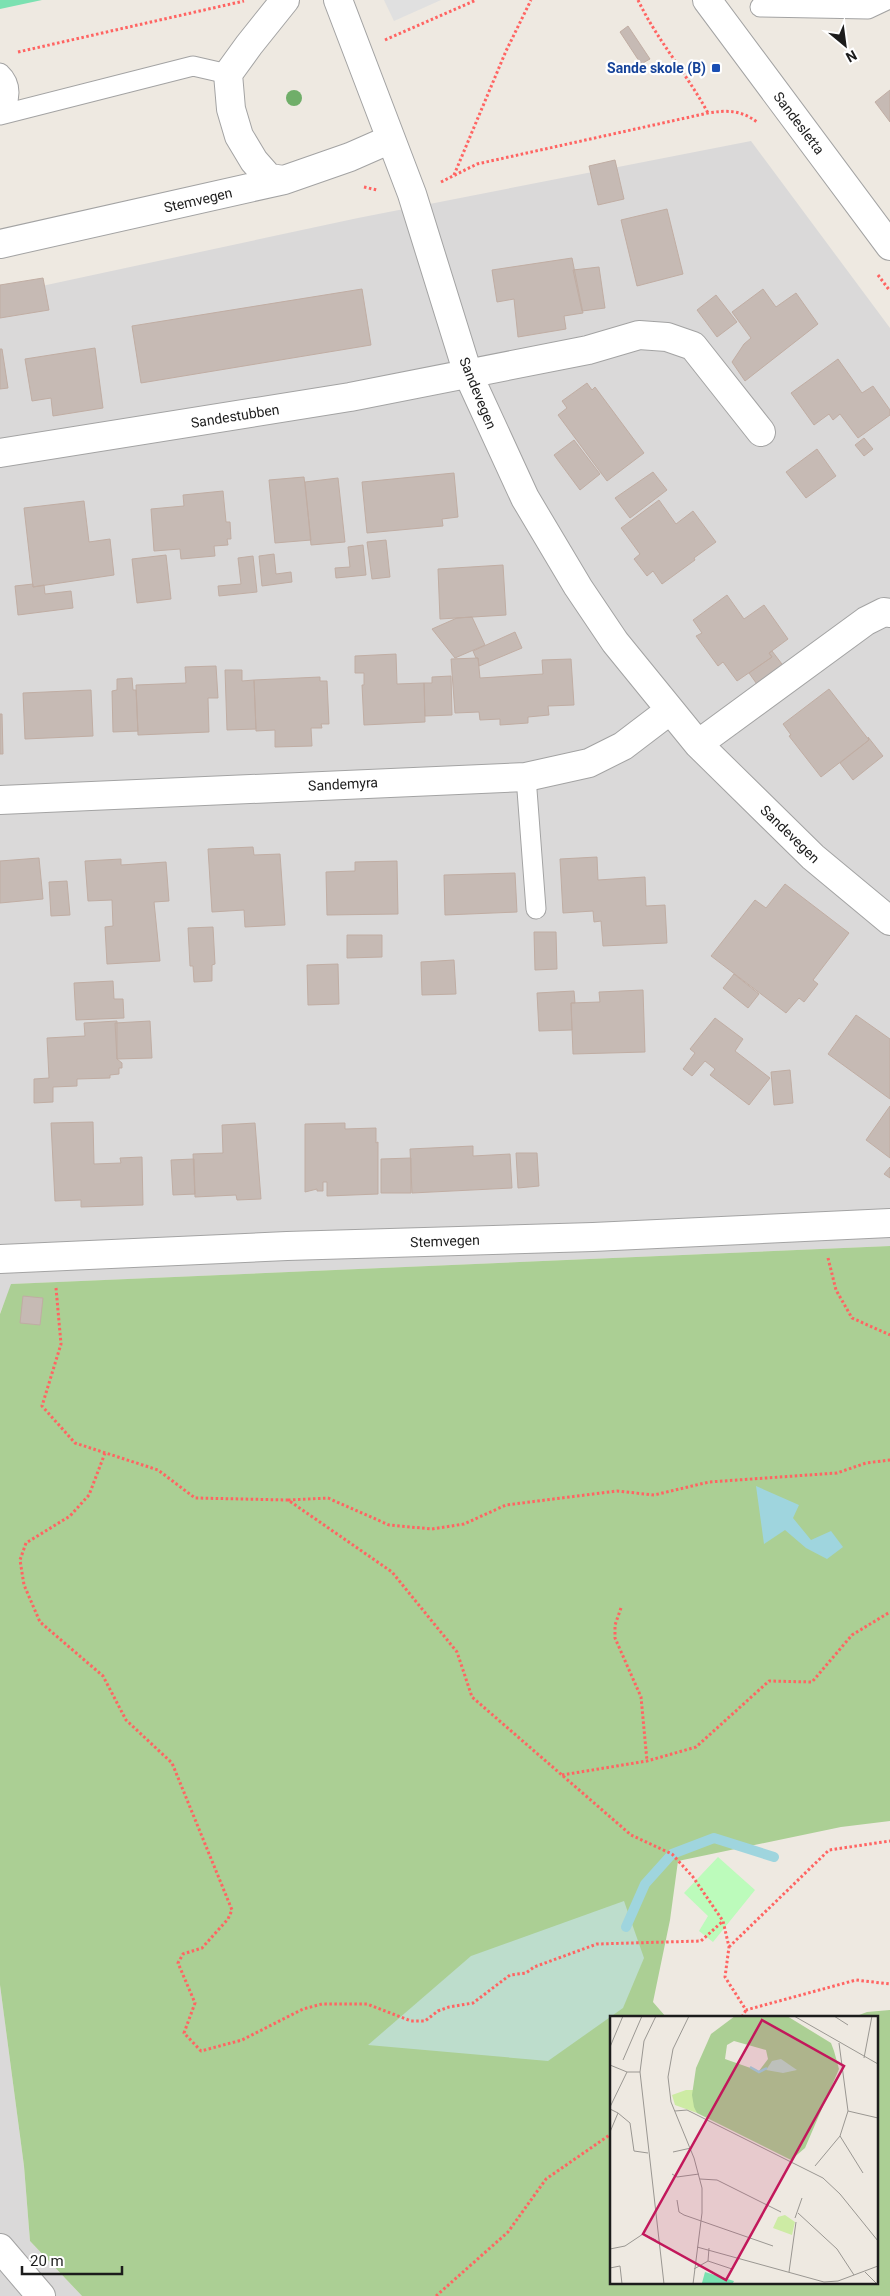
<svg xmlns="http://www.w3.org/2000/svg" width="890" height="2296" font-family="Roboto,sans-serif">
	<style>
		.residential { fill: #dad9d9 }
		.forest { fill: #abcf94 }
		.wetland { fill: #bdddcc }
		.park { fill: #bcfbbb }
		.pitch { fill: #7be1b1 }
		.parking { fill: #e0e0e0 }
		.water { fill: #9fd5de }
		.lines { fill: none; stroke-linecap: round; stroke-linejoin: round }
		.stream { stroke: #9fd5de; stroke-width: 10 }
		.building { fill: #c6bab4; stroke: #c0ada3 }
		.service-casing { stroke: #a3a3a3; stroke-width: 21 }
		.minor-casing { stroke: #a3a3a3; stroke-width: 30 }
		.tertiary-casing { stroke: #a3a3a3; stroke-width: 30 }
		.path { stroke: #ff6462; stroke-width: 3; stroke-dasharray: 2.5 2.5; stroke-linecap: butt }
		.service { stroke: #fff; stroke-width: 19 }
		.minor { stroke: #fff; stroke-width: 28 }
		.tertiary { stroke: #fff; stroke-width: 28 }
		.tree { fill: #70ae69 }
		.transit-dot { fill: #1a4fb4; stroke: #fff; stroke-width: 2 }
		.labels { text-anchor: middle; stroke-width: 4.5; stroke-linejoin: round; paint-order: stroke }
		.transit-label { font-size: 14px; font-weight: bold; fill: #164399; stroke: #fff; text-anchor: end }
		.street-label { font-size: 14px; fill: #1c1c1c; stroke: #fff }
		.inset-river { fill: none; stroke: #9fd5de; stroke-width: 2.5 }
		.inset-road { fill: none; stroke: #9a9792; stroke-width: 1 }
		.view { fill: #c2185b; fill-opacity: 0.15; stroke: #c2185b; stroke-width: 2.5 }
		.inset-edge { fill: none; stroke: #1c1c1c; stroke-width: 2.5 }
	</style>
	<rect width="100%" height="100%" fill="#eee9e1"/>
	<path class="residential" d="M751 141 890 328V1246L12 1284 0 1313V295L358 218Z
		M0 1985 24 2166 30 2241 82 2296H0Z"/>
	<path class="forest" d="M890 1246V1821L841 1827 678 1861 670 1920 653 2002 666 2017H611V2282H876V2017H854L867 2012 890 2010V2296H82L30 2241 24 2166 0 1985V1314L11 1284Z"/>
	<path class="wetland" d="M624 1901 644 1958 623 2008 548 2061 368 2045 471 1956Z"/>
	<path class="park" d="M718 1857 755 1890 713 1942 699 1931 708 1916 684 1893Z"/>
	<path class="pitch" d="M0 0H42L0 9Z"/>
	<path class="parking" d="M384 0H441L394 21Z"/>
	<path class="water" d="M756 1486 799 1505 793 1518 811 1540 831 1531 843 1547 827 1559 806 1548 785 1530 764 1544Z"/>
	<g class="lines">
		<path class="stream" d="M626 1927 645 1884 672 1854 714 1838 774 1857"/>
	</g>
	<path class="building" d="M628 26 650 59 641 64 620 32Z
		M890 90V122L875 102Z
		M615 160 624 199 598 205 589 166Z
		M667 209 683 274 637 286 621 220Z
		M572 258 583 313 564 316 566 329 518 337 514 299 497 302 492 270Z
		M599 267 605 308 582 311 573 270Z
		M43 278 49 310 0 318V285Z
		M362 289 371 345 141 383 132 326Z
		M763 289 776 307 796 293 818 324 745 381 732 362 744 344 751 338 732 312Z
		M716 295 737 322 717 337 697 310Z
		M95 348 103 408 53 416 51 398 32 401 25 359Z
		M0 349H2L8 388 0 389Z
		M838 359 862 393 873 386 890 410V415L858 438 840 414 833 420 829 414 814 425 791 393Z
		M587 383 592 390 595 387 644 453 607 481 558 415 567 408 562 401Z
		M864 438 873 449 864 456 855 445Z
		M574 440 600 474 580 490 554 455Z
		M817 449 836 476 806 498 786 472Z
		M653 472 667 490 630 518 615 498Z
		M454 473 458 517 442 519 443 526 367 533 362 482Z
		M304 477 311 540 275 543 269 480Z
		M338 478 345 542 311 545 305 482Z
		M223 491 226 522H230L231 539H227L228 545 214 546 215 556 181 559 180 549 154 551 151 509 184 506 183 495Z
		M659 500 676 524 693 511 716 542 694 558 695 560 662 584 653 571 647 576 634 559 640 554 621 528Z
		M84 501 89 542 110 539 114 575 33 587 24 508Z
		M386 540 390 577 372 579 367 542Z
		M363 545 366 575 336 578 335 568 350 567 348 547Z
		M274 554 276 574 291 572 292 582 262 586 259 556Z
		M166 555 171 599 137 603 132 559Z
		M253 556 257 592 219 596 218 586 241 584 238 558Z
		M503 565 506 615 440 619 438 569Z
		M33 584V587L44 585 45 594 71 591 73 608 18 615 15 586Z
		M727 595 744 619 764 605 788 639 769 653 772 657 737 681 723 662 718 666 696 636 702 633 693 620Z
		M472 617 485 645 455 658 432 629 457 618Z
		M515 632 522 648 479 666 478 658H476L473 651Z
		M772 651 785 668 759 687 749 673 772 657 769 653Z
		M396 654 397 684 424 683 425 722 364 725 362 685H364V673H355V656Z
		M478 658 480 678 543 674 542 660 571 659 574 705 548 706 549 715 528 717V723L500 725V719L480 720 479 712 455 713 451 659Z
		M216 666 218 698H208L209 732 138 735 136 685 186 683 185 667Z
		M225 670H242V681L254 680 256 729 227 730Z
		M451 676 452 715 425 716 424 683H432V677Z
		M320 677V681H327L329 724H321L322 728H311L312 746 275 747V730L256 731 254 680Z
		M132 678 133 690H136L138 731 113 732 112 691 117 690V679Z
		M829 689 869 740 821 777 789 736 791 735 783 724Z
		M91 690 93 736 25 739 23 693Z
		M0 714H2L3 754H0Z
		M868 737 883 756 853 780 840 763 869 740Z
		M253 847 254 855 280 854 285 925 245 927 244 910 212 912 208 849Z
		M597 857 598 880 645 877 646 906 665 905 667 943 603 946 601 921 594 922 593 911 563 913 560 859Z
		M39 858 43 899 0 903V861Z
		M121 859V865L166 862 169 901 154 902 160 961 107 964 105 927 113 926 112 900 88 901 85 861Z
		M397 861 398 914 327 915 326 872 355 871V862Z
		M515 873 517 912 445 915 444 875Z
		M67 881 70 915 51 916 49 882Z
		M785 884 849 933 813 980 818 984 804 1002 799 998 786 1013 711 956 755 900 766 908Z
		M213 927 215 964 212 965V981L194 982 193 966H190L188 928Z
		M534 932H556L557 969 535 970Z
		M347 935H382V957L347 958Z
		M454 960 456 994 422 995 421 962Z
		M338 964 339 1004 308 1005 307 965Z
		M734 974 759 994 748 1008 723 988Z
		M113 981 114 999H123L124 1018 76 1020 74 983Z
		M643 990 645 1052 573 1054 571 1003 600 1002 599 992Z
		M574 991 575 1003H571L572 1030 539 1031 537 993Z
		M856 1015 890 1039V1099L828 1054Z
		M715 1018 743 1039 735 1051 770 1078 749 1105 710 1075 715 1069 705 1061 692 1076 683 1069 695 1053 690 1049Z
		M117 1021V1059L122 1063V1068H119V1074L110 1075V1078L77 1079V1086L53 1087V1102L34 1103V1079L49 1078 47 1038 85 1036 84 1023Z
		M150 1021 152 1058 117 1059 115 1023Z
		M790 1070 793 1103 774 1105 771 1072Z
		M890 1106V1158L866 1140Z
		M93 1122 94 1164 121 1163 120 1158 142 1157 143 1205 81 1207V1200L55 1201 51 1123Z
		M255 1123 261 1199 237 1200 236 1195 195 1197 193 1154 223 1153 222 1125Z
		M345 1123V1129L376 1128V1143L378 1142V1194L327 1196V1182H323V1191H317V1189L305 1192V1124Z
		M473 1146V1156L510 1154 512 1188 412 1193 410 1149Z
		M516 1153H537L539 1186 518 1188Z
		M411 1158V1193H381V1159Z
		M194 1159 195 1194 173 1195 171 1160Z
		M890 1167V1178L884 1174Z
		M23 1296 43 1298 40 1325 20 1323Z"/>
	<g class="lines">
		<g class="service-casing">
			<path id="service" d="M760 7 868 9 887 0
				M0 73C12 84 12 101 0 112
				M0 115 193 66 228 74
				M526 777 536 909"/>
		</g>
		<g class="minor-casing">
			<path id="minor" d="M338 0 412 194 468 374 525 498 578 587 615 642 698 744 813 857 890 921
				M284 180 269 178 254 161 239 136 231 109 228 74 249 45 285 0
				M0 244 284 180 350 157 391 139
				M0 453 350 397 588 350 639 335 667 337 693 346 761 432
				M698 744 866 621 884 612 890 613
				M0 800 526 777 589 763 623 746 669 711
				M0 1259 287 1246 593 1237 890 1223
				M0 2248 41 2296"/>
		</g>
		<g class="tertiary-casing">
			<path id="tertiary" d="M707 0 890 246"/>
		</g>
		<path class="path" d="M638 0C657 40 687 74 708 113
			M385 40 476 0
			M18 52 244 1
			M454 175 506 51 531 0
			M441 182 477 164 708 113C727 110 741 110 757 122
			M364 187 377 190
			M878 275 890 291
			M828 1258 836 1290 852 1318 890 1335
			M56 1288 61 1344 42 1406 75 1443 158 1470 195 1498 288 1500 392 1572 457 1652 472 1697 631 1835 672 1854 693 1877 723 1921 729 1947 725 1977 746 2010 856 1980 890 1984
			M105 1453 89 1495 70 1516 26 1543 20 1560 24 1585 40 1622 103 1676 126 1720 172 1763 232 1910 228 1919 202 1948 183 1954 178 1963 195 2003 184 2033 201 2051 242 2040 303 2009 322 2004H367L411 2021H425L438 2011 449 2007 473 2003 510 1975 526 1973 534 1967 597 1944 701 1941 723 1921
			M288 1500 328 1498 389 1525 432 1529 464 1524 506 1505 617 1491 654 1495 709 1482 837 1473 866 1463 890 1460
			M621 1608 615 1625V1638L641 1697 647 1761
			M562 1775 647 1761 696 1747 769 1681 812 1682 852 1635 890 1612
			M729 1947 829 1850 890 1841
			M742 2017 746 2010
			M436 2296 508 2232 546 2179 611 2134"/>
		<use href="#service" class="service"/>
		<use href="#minor" class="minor"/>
		<use href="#tertiary" class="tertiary"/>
	</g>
	<circle class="tree" cx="294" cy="98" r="8"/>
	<rect class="transit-dot" x="711" y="63" width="10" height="10" rx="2.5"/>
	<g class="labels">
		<g class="transit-label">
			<text x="706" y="73">Sande skole (B)</text>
		</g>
		<g class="street-label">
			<text transform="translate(799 123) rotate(53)" y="5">Sandesletta</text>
			<text transform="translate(198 200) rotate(-13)" y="5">Stemvegen</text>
			<text transform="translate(478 393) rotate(68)" y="5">Sandevegen</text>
			<text transform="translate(235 416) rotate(-9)" y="5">Sandestubben</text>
			<text transform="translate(343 784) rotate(-3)" y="5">Sandemyra</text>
			<text transform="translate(790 834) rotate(44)" y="5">Sandevegen</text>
			<text transform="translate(445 1241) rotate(-2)" y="5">Stemvegen</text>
		</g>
	</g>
	<g transform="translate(610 2016)">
		<rect width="268" height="268" fill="#eee9e1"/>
		<path d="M76 74H83L87 97 65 89 62 79ZM175 199 185 206 182 219 163 212 168 201Z" fill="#cdeba4"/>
		<path d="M125 0H177L221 27 224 35 229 53 195 132 181 144 87 97 84 91 82 79 86 52 101 18ZM124 25 156 34 158 43 149 55 115 43 117 29Z" fill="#abcf94" fill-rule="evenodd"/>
		<path d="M171 43 187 54 173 57 156 54 162 45Z" fill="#bdddcc"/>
		<path d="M95 256 124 265 123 267H92Z" fill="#7be1b1"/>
		<path class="inset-river" d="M140 51 149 56 157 52"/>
		<path class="inset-road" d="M46 0 34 25 30 56 54 268M79 0 63 33 58 61 61 86 84 142 92 172V197L83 268M184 0 268 48M224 0 238 9M0 31 13 0M254 42 262 0M13 44 32 0M0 49 17 56M0 91 17 56H30M0 93 8 97 0 116M65 95 77 94 213 162 230 178 268 225M238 95 268 102M8 97 20 107 24 135 38 137M230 120 253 157M63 136 81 132M205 150 230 120 238 95 229 27M62 158 67 161 89 158M90 163 107 164 171 196M67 184 69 196 74 199 163 230M188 197 227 233 244 259M185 202 192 182M87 231 214 266 228 265 268 250M0 233 15 230 33 218 46 224M98 245 122 253M0 252 10 250 12 268M84 253 98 245 99 232M179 256 186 206M255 256 267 268"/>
		<path class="view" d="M152 4 234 50 116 264 33 218Z"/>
		<rect width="268" height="268" class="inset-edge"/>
	</g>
	<g transform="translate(845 45) rotate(151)" stroke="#ffffff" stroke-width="4" paint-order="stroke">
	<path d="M0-4L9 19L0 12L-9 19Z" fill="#1c1c1c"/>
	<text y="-8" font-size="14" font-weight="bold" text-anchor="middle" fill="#1c1c1c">N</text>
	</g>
	<path d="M22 2266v8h100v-8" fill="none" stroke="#1c1c1c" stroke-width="2.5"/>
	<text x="30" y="2266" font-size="15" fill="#1c1c1c" stroke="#ffffff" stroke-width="4" paint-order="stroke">20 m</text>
</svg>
